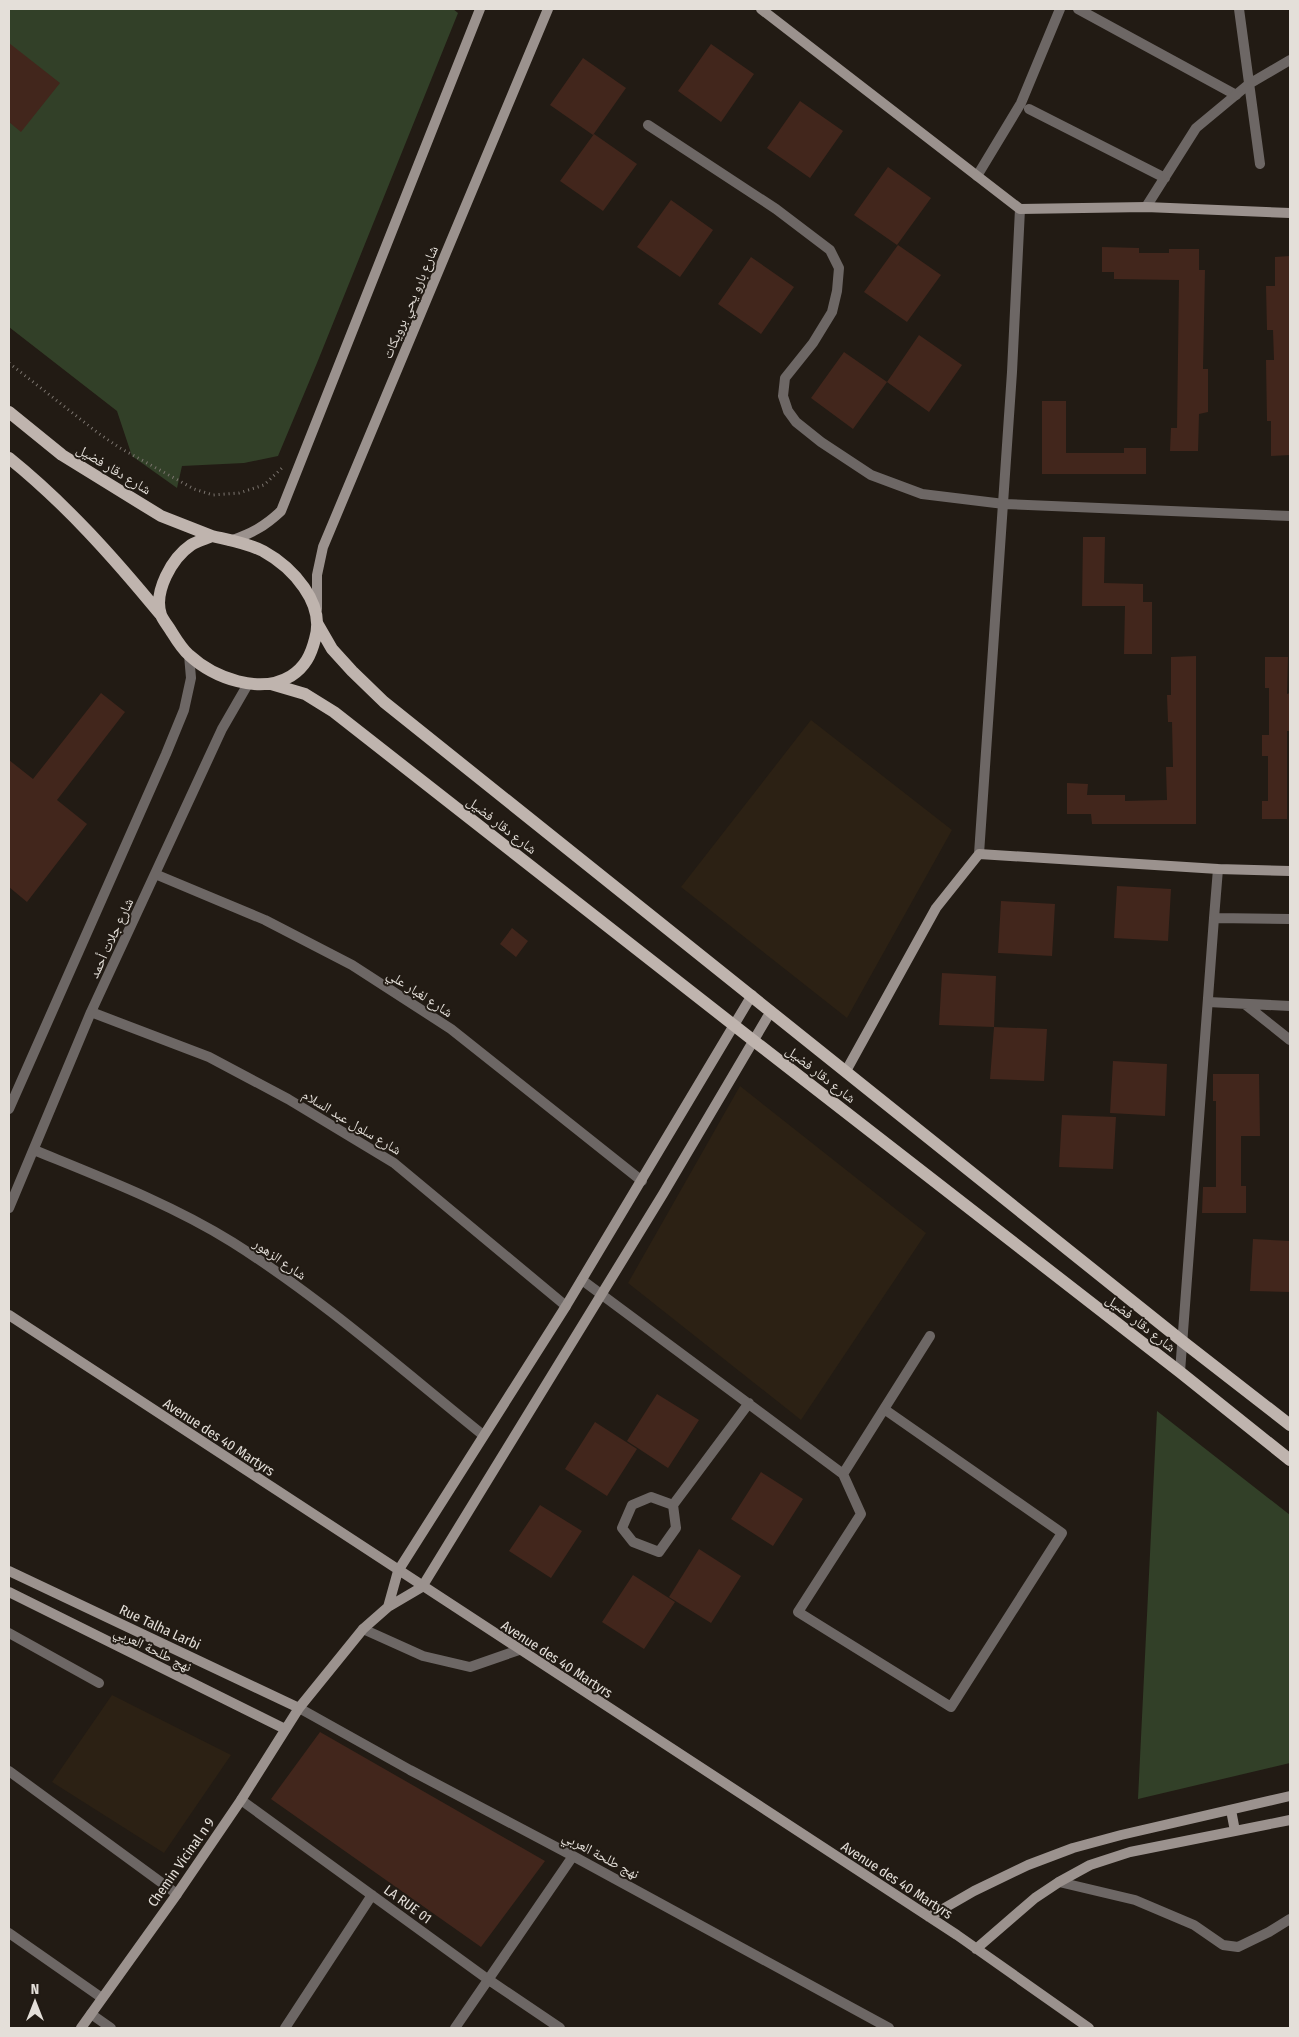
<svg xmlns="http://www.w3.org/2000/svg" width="1299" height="2037" font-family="'Fira Sans Condensed','Noto Naskh Arabic',sans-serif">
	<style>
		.built { fill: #2c2114 }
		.garden { fill: #324028 }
		.building { fill: #42261c }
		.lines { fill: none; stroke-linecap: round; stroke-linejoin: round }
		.path { stroke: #7c756f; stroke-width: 3; stroke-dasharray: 1 4; stroke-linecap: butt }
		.lane { stroke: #6d6765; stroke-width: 10 }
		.street { stroke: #6d6765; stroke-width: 10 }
		.secondary { stroke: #9b928e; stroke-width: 10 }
		.primary { stroke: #bfb4ae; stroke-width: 12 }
		.labels { text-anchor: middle; stroke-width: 4; stroke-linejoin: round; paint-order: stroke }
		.street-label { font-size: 14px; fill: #e4dfd9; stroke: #221b14 }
	</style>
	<rect width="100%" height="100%" fill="#221b14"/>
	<path class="built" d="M811 720 952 830 847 1018 681 887Z
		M740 1086 926 1233 801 1420 628 1283Z
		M112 1695 231 1755 164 1853 52 1782Z"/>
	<path class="garden" d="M9 9H453L458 13 317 363 278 456 244 463 182 466 177 488 132 456 117 411 9 327Z
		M1157 1411 1290 1515V1763L1138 1799Z"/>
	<path class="building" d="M9 43 60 83 21 132 9 122Z
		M711 44 754 74 721 122 678 91Z
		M583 58 626 88 593 135 550 105Z
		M800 101 843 131 810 178 767 148Z
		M594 134 637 164 603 211 560 181Z
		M888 167 931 198 897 245 854 215Z
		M671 200 713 230 680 277 637 247Z
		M898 245 941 275 907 322 864 292Z
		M1102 247 1139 248V253H1169V249H1199V270H1205L1203 369H1208V412L1199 414 1198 451H1170L1171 428H1177L1179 280 1114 279V272H1102Z
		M1290 256V455L1271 456V421H1267L1266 360H1274L1273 330H1267L1266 286H1275V257Z
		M751 257 794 287 761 334 718 304Z
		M919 335 962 365 929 412 887 382Z
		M844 352 887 382 853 429 811 398Z
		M1042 401H1066V453H1124V448H1146V474H1042Z
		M1083 537H1105L1104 583 1143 584V602H1152V654H1124L1125 606H1082Z
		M1196 656V824H1092L1091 814H1067V783L1088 784 1087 795H1125V801L1167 800 1166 767H1173L1172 722H1168L1167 695H1171V657Z
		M1265 657H1288L1287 694 1290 693V731H1287V819H1262V801H1268V756H1262V735H1269V688H1265Z
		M101 693 125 712 57 800 87 824 27 902 9 887V760L33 779Z
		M1117 886 1171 889 1168 941 1114 938Z
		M1001 901 1055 904 1052 956 998 953Z
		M512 928 528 941 516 957 500 944Z
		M942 973 996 976 994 1027 939 1025Z
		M994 1027 1047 1029 1044 1081 990 1079Z
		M1113 1061 1167 1064 1165 1116 1110 1113Z
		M1213 1074H1259L1260 1136H1241V1186H1246V1213H1202L1203 1187H1216V1101H1213Z
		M1062 1115 1116 1117 1113 1169 1059 1167Z
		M1253 1239 1290 1241V1292L1250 1291Z
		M657 1394 699 1420 668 1468 627 1441Z
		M595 1422 637 1449 607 1496 565 1469Z
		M761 1472 803 1499 773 1546 731 1519Z
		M540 1505 582 1531 551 1578 509 1551Z
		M699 1549 741 1576 711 1623 669 1597Z
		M633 1575 675 1602 644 1649 602 1622Z
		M320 1732 545 1861 481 1947 271 1799Z"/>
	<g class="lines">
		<path class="path" d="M9 363 98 433 120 448 194 489 213 495 239 493 264 485 282 468"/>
		<path class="lane" d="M1078 9 1236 95
			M648 125 776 209 830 250 839 268 837 291 832 312 813 343 785 378 783 396 788 411 796 422 821 442 871 475 922 494 1004 504
			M363 1629 423 1656 470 1667 519 1650
			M9 1633 99 1683
			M1059 1882 1135 1900 1194 1925 1223 1945 1238 1947 1269 1932 1290 1919"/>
		<path class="street" d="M1239 9 1260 164
			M1029 109 1165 178
			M977 176 1021 103 1060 9
			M1146 207 1196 128 1249 84 1290 60
			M1004 504 1290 516
			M979 854 1012 372 1020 209
			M155 874 265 920 352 965 451 1029 642 1181
			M1214 918 1218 869
			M1208 1002 1290 1006
			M1246 1005 1290 1040
			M91 1012 209 1057 288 1099 394 1163 566 1306
			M9 1109 166 754 184 710 191 678 189 655
			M34 1150C100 1177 171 1204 232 1242 321 1298 401 1369 483 1435
			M9 1208 91 1012 222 729 248 684
			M582 1280 843 1474 861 1514 798 1612 951 1707 1062 1533 884 1409 843 1474
			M1180 1372 1214 918 1290 919
			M884 1409 930 1336
			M673 1505 676 1528 659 1552 633 1542 622 1528 632 1505 651 1497 673 1505 749 1403
			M299 1708 410 1770 573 1856 889 2028
			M9 1771 177 1894
			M241 1800 486 1978 560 2028
			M9 1933 102 1998
			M91 2014 111 2028
			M285 2028 372 1895
			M455 2028 573 1856"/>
		<path class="secondary" d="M761 9 1020 209 1146 207 1290 213
			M230 541C252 533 264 527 281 511L480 9
			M317 609V575L323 547 548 9
			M846 1071 936 908 979 854 1218 869 1290 871
			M9 1315 957 1935 1089 2028
			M9 1571 299 1708
			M9 1592 285 1729
			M388 1607 398 1571 566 1306 752 995
			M1231 1810 1235 1831
			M929 1917 974 1891 1028 1865 1073 1848 1121 1835 1290 1796
			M976 1949 1035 1898 1059 1882 1090 1865 1130 1852 1290 1820
			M81 2028 177 1894 241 1800 299 1708 363 1629 388 1607 422 1587 663 1194 771 1011"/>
		<path class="primary" d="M9 412 62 455 109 484 161 516 212 536
			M9 458C66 504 114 558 160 614
			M212 536C229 540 247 543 263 551 292 567 326 603 315 639 311 655 305 667 291 676 260 695 214 678 189 655 182 649 176 639 171 631 168 626 163 620 161 615 153 592 172 558 191 545 197 541 205 539 212 536Z
			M317 623 332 649 352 671 384 702 1182 1341 1290 1425
			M271 684 305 694 334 712 754 1041 1180 1372 1290 1460"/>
	</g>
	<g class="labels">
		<g class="street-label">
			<text transform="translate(410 302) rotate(-67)" y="5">شارع بارو يحي برويكات</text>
			<text transform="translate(114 469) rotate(31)" y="5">شارع دقار فضيل</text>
			<text transform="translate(502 825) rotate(38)" y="5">شارع دقار فضيل</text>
			<text transform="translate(111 938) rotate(-65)" y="5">شارع جلات أحمد</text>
			<text transform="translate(420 993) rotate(33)" y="5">شارع لغبار علي</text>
			<text transform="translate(821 1074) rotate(38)" y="5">شارع دقار فضيل</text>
			<text transform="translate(352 1122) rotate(31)" y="5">شارع سلول عبد السلام</text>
			<text transform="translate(280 1259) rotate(35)" y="5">شارع الزهور</text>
			<text transform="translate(1141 1323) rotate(38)" y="5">شارع دقار فضيل</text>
			<text transform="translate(219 1437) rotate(33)" y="5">Avenue des 40 Martyrs</text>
			<text transform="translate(160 1627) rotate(25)" y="5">Rue Talha Larbi</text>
			<text transform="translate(153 1649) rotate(26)" y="5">نهج طلحة العربي</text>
			<text transform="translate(557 1659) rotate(33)" y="5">Avenue des 40 Martyrs</text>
			<text transform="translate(601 1855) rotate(28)" y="5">نهج طلحة العربي</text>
			<text transform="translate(181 1862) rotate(-55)" y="5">Chemin Vicinal n 9</text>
			<text transform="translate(897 1880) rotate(33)" y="5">Avenue des 40 Martyrs</text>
			<text transform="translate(408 1904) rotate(36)" y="5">LA RUE 01</text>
		</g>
	</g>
	<rect width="1299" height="2037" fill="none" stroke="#e4dfd9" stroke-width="20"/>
	<g transform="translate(35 2002)" stroke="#221b14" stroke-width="4" paint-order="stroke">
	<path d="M0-4L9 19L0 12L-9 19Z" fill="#e4dfd9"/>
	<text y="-8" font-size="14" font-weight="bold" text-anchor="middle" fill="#e4dfd9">N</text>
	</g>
</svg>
